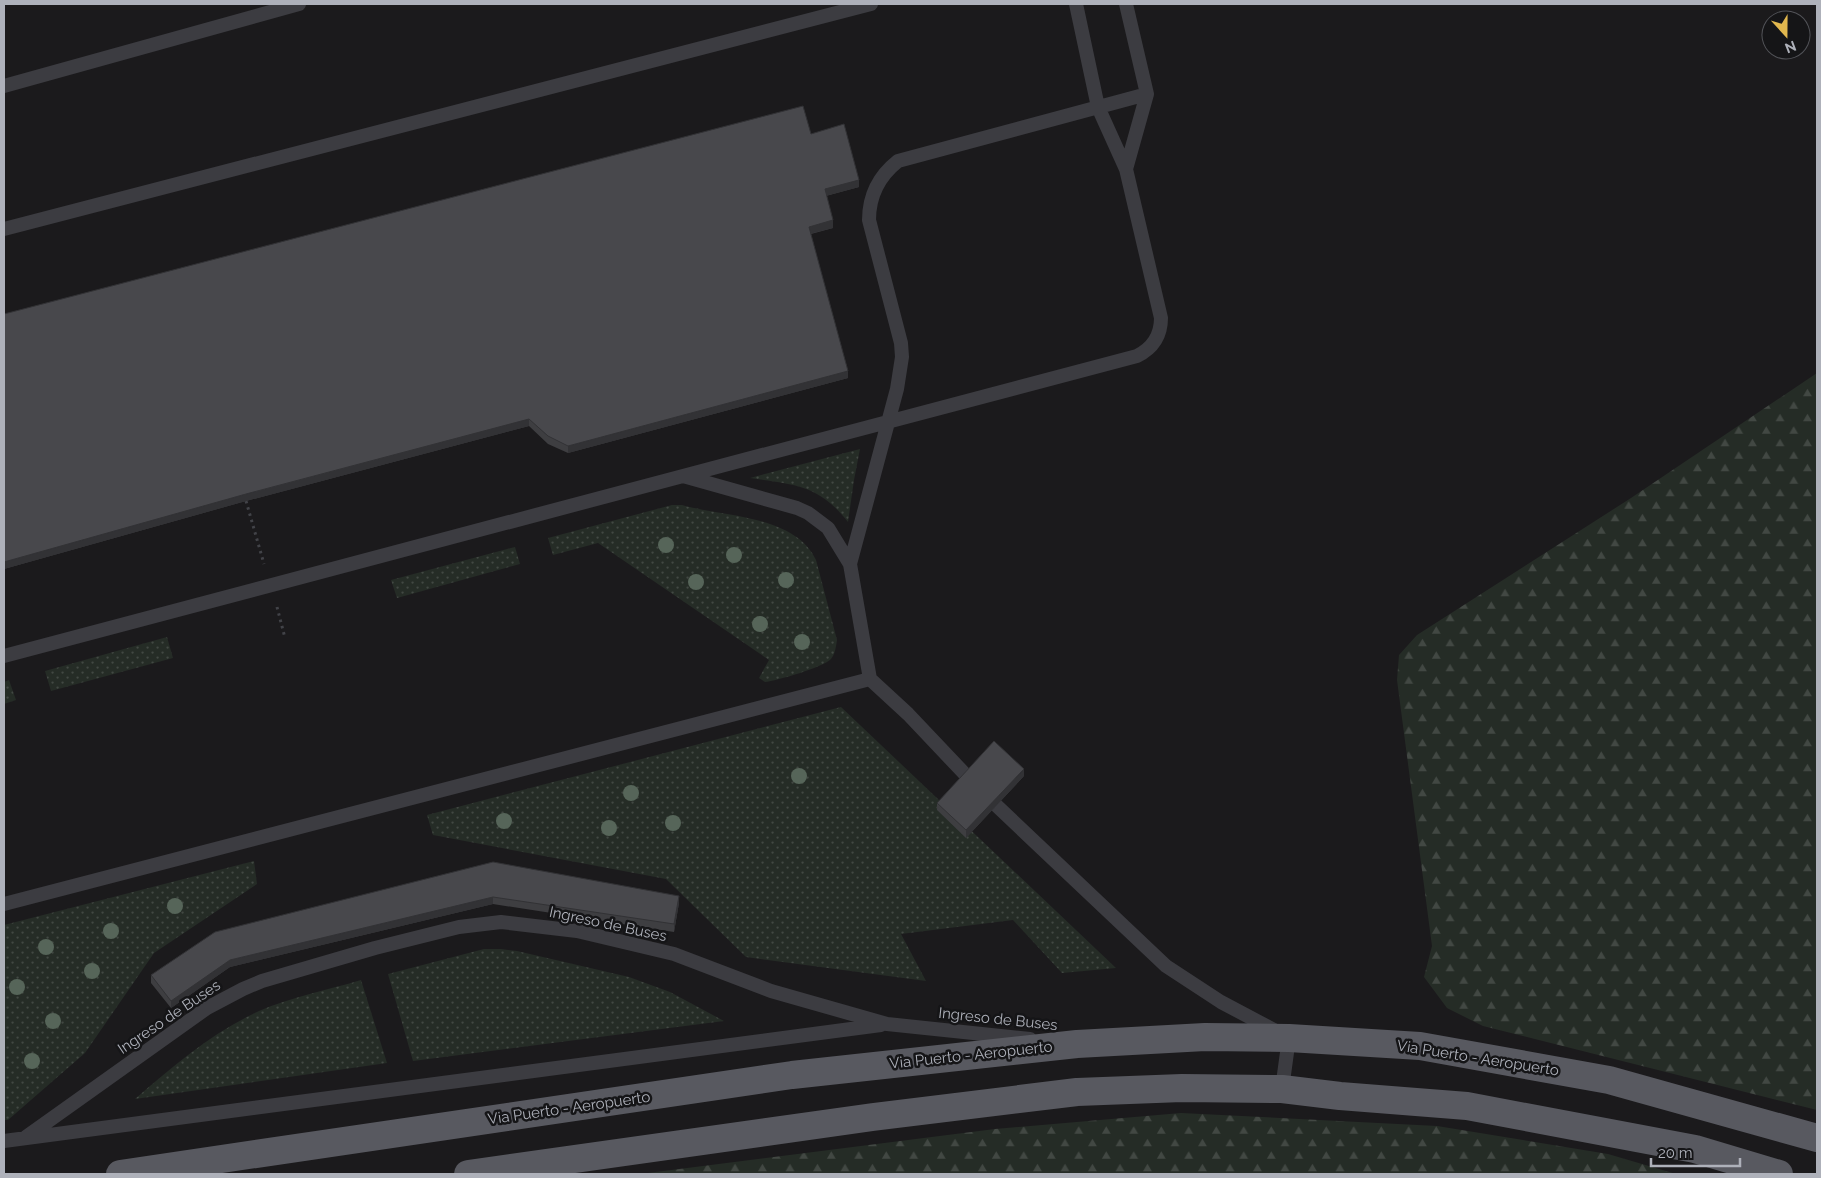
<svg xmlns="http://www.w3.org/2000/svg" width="1821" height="1178" font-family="Raleway,sans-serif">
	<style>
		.grass { fill: url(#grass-dots) }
		.forest { fill: url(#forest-firs) }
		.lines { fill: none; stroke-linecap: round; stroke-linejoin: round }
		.path { stroke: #424348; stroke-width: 3; stroke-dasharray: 2.5 4; stroke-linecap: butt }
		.lane { stroke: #3c3c41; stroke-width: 14 }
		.primary { stroke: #585960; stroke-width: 28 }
		.tree { fill: #566559 }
		.wall { fill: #3e3e41 }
		.shaded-wall { fill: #323235 }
		.building { fill: #48484c; stroke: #323235 }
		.labels { text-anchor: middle; stroke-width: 5; stroke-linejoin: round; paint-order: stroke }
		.street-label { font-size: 15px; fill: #aeb1ba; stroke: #151517 }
	</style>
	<defs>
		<pattern id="grass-dots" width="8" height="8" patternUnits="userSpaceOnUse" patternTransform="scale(1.25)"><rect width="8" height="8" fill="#252c26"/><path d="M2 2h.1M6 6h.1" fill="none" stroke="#424843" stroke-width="1.8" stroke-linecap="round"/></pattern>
		<pattern id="forest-firs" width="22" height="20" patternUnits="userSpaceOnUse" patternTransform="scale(1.25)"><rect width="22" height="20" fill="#252c26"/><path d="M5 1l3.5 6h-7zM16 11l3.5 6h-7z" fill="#424843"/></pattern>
	</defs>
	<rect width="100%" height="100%" fill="#1b1a1c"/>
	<path class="grass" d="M860 449 854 480 848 522C818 484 795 485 750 478Z
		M672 505H682C724 517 795 515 816 560L837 640C836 647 835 654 831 659 824 667 776 681 765 682L759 678 769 660 598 543 553 555 548 538Z
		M515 547 520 564 397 598 391 580Z
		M167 637 173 658 51 691 45 671Z
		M9 680 16 700 4 704V682Z
		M841 707 1116 968 1062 973 1013 920 901 934 926 981 746 957 666 879 433 835 427 815Z
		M254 861 257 884 154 953 85 1053 8 1120H4V925Z
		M484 949H501L517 951 629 977 670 992 724 1021 413 1061 388 974Z
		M361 980 387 1063 135 1099C173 1066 213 1032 259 1011 291 997 328 990 361 980Z"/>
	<path class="forest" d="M1817 373V1110L1483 1026 1447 1008 1424 977 1432 946 1397 680 1399 655 1417 635 1631 498Z
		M1181 1113 1437 1126 1608 1154 1676 1174H640L995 1129Z"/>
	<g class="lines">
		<path class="path" d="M246 501 264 564
			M277 607 285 638"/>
		<path class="lane" d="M4 86 299 4
			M1126 169 1147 94 1126 4
			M4 229 871 4
			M683 476 1137 356C1153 348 1161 336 1161 318L1126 169 1098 107 1076 4
			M850 564 897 389 902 357 901 343 869 220C869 195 879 176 898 161L1147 94
			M4 656 683 476 797 508 808 513 828 528 850 564 870 679 908 714 979 789 1166 966 1221 1002 1289 1038 1282 1089
			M4 904 870 679
			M26 1137 207 1008 243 989 262 981 375 948 459 927 501 922 577 931 674 954 771 991 887 1024 1030 1039
			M4 1141 881 1025"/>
		<path class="primary" d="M120 1174 792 1075 1077 1044 1205 1037 1289 1038 1420 1046 1609 1080 1817 1138
			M468 1174 873 1117 1077 1092 1182 1088 1282 1089 1340 1096 1467 1106 1695 1149 1779 1174"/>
	</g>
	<g class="tree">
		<circle cx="666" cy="545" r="8"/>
		<circle cx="734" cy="555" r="8"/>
		<circle cx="786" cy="580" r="8"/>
		<circle cx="696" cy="582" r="8"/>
		<circle cx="760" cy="624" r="8"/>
		<circle cx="802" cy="642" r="8"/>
		<circle cx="799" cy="776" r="8"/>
		<circle cx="631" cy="793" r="8"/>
		<circle cx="504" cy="821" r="8"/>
		<circle cx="673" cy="823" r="8"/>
		<circle cx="609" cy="828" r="8"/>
		<circle cx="175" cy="906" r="8"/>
		<circle cx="111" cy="931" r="8"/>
		<circle cx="46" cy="947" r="8"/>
		<circle cx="92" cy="971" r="8"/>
		<circle cx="17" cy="987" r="8"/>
		<circle cx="53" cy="1021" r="8"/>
		<circle cx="32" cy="1061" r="8"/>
	</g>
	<path class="wall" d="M811 134 859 187 826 196 833 228 811 234 848 378 568 453 548 444 529 426 246 501 4 569V314Z
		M1024 776 966 838 937 810V803Z
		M493 862 679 903 674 932 493 904 230 967 171 1008 151 983V975Z"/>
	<path class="shaded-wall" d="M859 180V187L825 196V189Z
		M833 220V228L809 234V227Z
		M848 371V378L568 453V446Z
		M529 419V426L246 501 4 569V562L246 494Z
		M1024 769V776L966 838V830Z
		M679 896V903L674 932V924Z
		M493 897V904L230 967 171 1008V1001L230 960Z"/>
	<path class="building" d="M803 106 811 134 844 124 859 180 825 189 833 220 809 227 848 371 568 446 548 436 529 419 246 494 4 562V314Z
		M994 741 1024 769 966 830 937 803Z
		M493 862 679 896 674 924 493 897 230 960 171 1001 151 975 215 932Z"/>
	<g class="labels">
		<g class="street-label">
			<text transform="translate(608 924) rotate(12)" y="5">Ingreso de Buses</text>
			<text transform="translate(169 1017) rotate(-34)" y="5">Ingreso de Buses</text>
			<text transform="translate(998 1019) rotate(6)" y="5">Ingreso de Buses</text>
			<text transform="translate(971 1055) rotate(-6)" y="5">Via Puerto - Aeropuerto</text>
			<text transform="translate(1478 1058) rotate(9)" y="5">Via Puerto - Aeropuerto</text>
			<text transform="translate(569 1108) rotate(-8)" y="5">Via Puerto - Aeropuerto</text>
		</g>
	</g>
	<rect width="1821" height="1178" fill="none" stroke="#aeb1ba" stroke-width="10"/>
	<g transform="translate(1786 35) rotate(159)"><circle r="24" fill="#151517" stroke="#525358"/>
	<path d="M0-4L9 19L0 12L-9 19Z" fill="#e1b74e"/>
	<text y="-8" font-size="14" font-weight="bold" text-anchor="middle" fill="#aeb1ba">N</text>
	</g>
	<path d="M1651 1158v8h89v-8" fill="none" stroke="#aeb1ba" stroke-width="2.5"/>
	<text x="1658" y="1158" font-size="15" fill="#aeb1ba" stroke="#151517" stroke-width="4" paint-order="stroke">20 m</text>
</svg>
